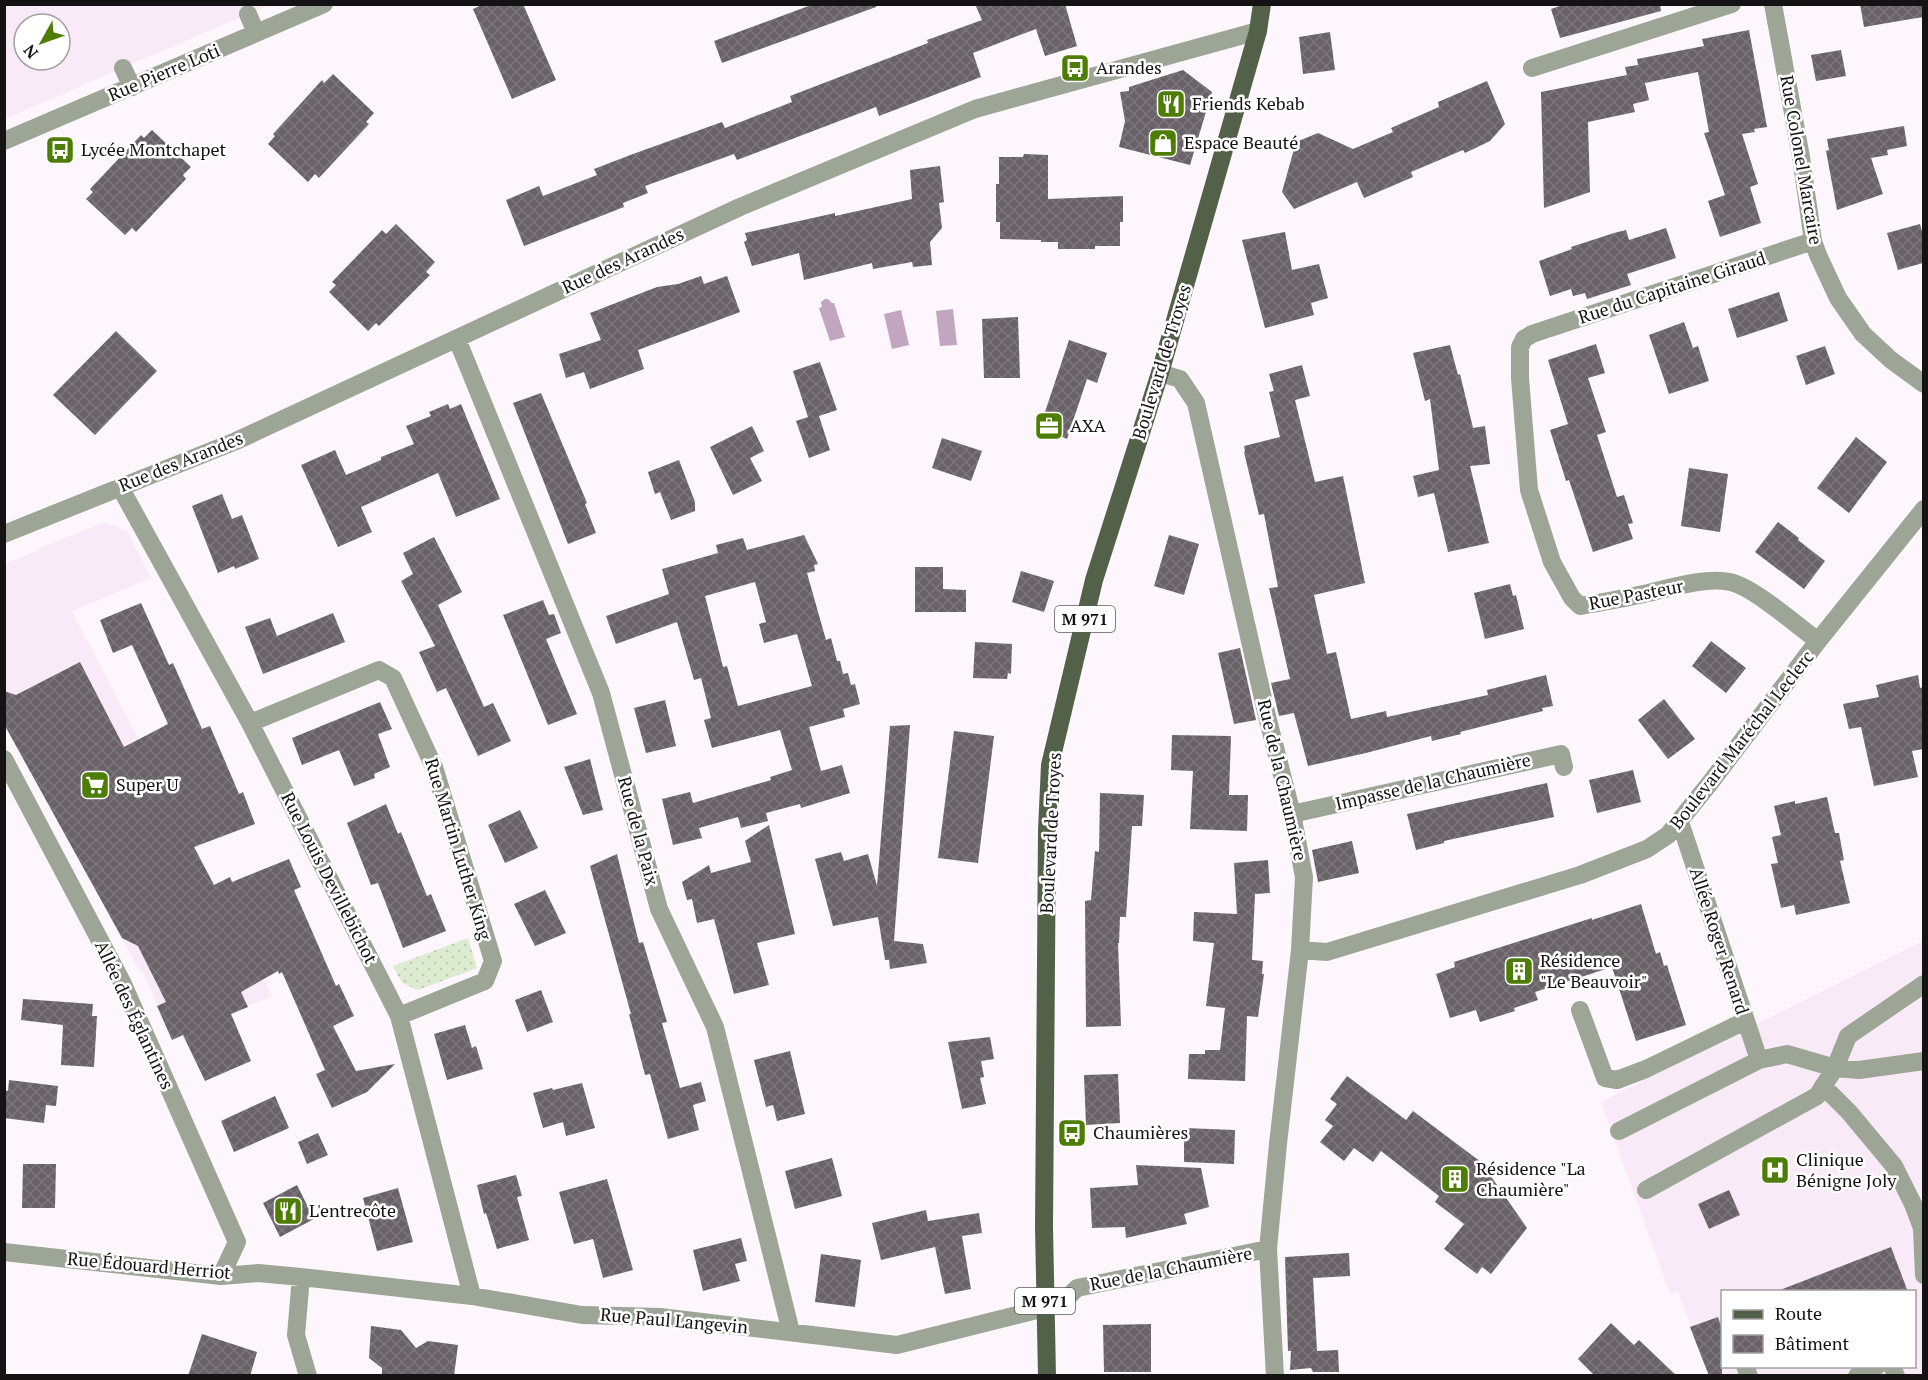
<svg xmlns="http://www.w3.org/2000/svg" width="1928" height="1380" font-family="'PT Serif',serif">
	<style>
		.built { fill: #f8eaf6; fill-rule: evenodd }
		.grass { fill: url(#grass-dots) }
		.water { fill: #c2a5bf }
		.building { fill: url(#building-cross-hatch); fill-rule: evenodd }
		.lines { fill: none; stroke-linecap: round; stroke-linejoin: round }
		.minor { stroke: #9da597; stroke-width: 18 }
		.major { stroke: #546149; stroke-width: 18 }
		.labels { text-anchor: middle; stroke-width: 5; stroke-linejoin: round; paint-order: stroke }
		.shield { fill: #fff; stroke: #5b595a; stroke-width: 1.5 }
		.shield-label { font-size: 16px; font-weight: bold; fill: #151214 }
		.poi-label { font-size: 18px; fill: #151214; stroke: #fff; text-anchor: start }
		.street-label { font-size: 18px; fill: #151214; stroke: #fff }
	</style>
	<defs>
		<pattern id="grass-dots" width="8" height="8" patternUnits="userSpaceOnUse" patternTransform="scale(1.5)"><rect width="8" height="8" fill="#ddecd1"/><path d="M2 2h.1M6 6h.1" fill="none" stroke="#bdc9b3" stroke-width="1.8" stroke-linecap="round"/></pattern>
		<pattern id="building-cross-hatch" width="8" height="8" patternUnits="userSpaceOnUse" patternTransform="scale(1.5)"><rect width="8" height="8" fill="#696268"/><path d="M0 0l8 8M0 8l8-8" fill="none" stroke="#7d787c"/></pattern>
	</defs>
	<rect width="100%" height="100%" fill="#fdf6fc"/>
	<path class="built" d="M5 5H269L5 119ZM24 24H60V60H24Z
		M106 522 127 531 151 578 72 611 272 996 172 1040 143 972 141 973 5 725 4 564 39 550V548Z
		M1923 941V1375H1710L1678 1292 1670 1294 1601 1102ZM1722 1292H1914V1366H1722Z"/>
	<path class="grass" d="M468 938 477 968 418 990 402 983 393 966Z"/>
	<path class="water" d="M825 299H828L832 303H834L845 337 830 341 819 308 822 307 821 302Z
		M953 309 957 345 940 346 936 311Z
		M901 310 909 345 892 349 884 314Z"/>
	<path class="building" d="M484 4H523L556 80 512 99 473 9Z
		M814 4H876V7L722 63 714 41Z
		M975 4H1065L1077 46 1045 56 1036 29 973 53 981 77 879 116 876 107 737 160 734 154 645 186 648 193 623 203 624 207 524 246 506 200 539 186 543 196 597 175 594 169 633 154 722 122 725 128 792 102 790 96 928 43 927 40 982 20Z
		M1566 4H1660L1661 11 1560 38 1551 9Z
		M1860 4H1923V17L1864 27Z
		M1749 30 1767 127 1754 129 1755 132 1742 134 1758 184 1750 187 1761 223 1720 237 1708 201 1725 195 1704 133 1709 132 1698 72 1645 83 1649 100 1633 104 1635 112 1588 122 1590 192 1544 208 1541 92 1627 75 1625 67 1638 65 1637 59 1704 46 1702 39Z
		M1330 32 1335 70 1303 74 1299 37Z
		M1841 50 1846 76 1816 81 1811 55Z
		M1183 70 1212 92 1190 165 1119 147 1125 121 1120 92 1129 91V87Z
		M333 74 374 113 366 122 369 124 319 178 315 174 308 182 268 144 275 136 273 134 322 80 324 83Z
		M1487 81 1505 124 1490 141 1465 153 1463 150 1411 172 1413 177 1364 198 1357 182 1294 209 1282 192 1296 142 1318 133 1353 149 1393 132 1391 128 1439 107 1438 102Z
		M1904 126 1907 146 1887 150 1888 155 1871 158 1883 194 1837 210 1826 151 1829 150 1827 139Z
		M152 130 191 167 183 175 186 179 136 232 132 228 125 235 86 199 93 192 90 189 141 135 144 138Z
		M1024 154 1048 155V199L1123 196V222H1120V246H1095V249H1058V242H1041V240L1000 239V222H996V184H999V157H1023Z
		M940 166 944 202 939 203 942 228 930 242 932 265 913 267 912 262 873 269 872 263 804 280 799 253 752 266 744 242 747 240 745 233 835 213V216L912 199 910 170Z
		M396 224 435 262 426 272 430 275 379 326 376 323 368 331 329 292 336 285 332 282 382 230 386 234Z
		M1920 224 1923 235V263L1898 270 1887 233Z
		M1666 228 1676 258 1627 274 1631 285 1587 299 1585 293 1573 296 1571 289 1550 296 1539 261 1572 249 1571 247 1614 233 1626 230 1629 240Z
		M1285 232 1292 270 1319 264 1328 298 1311 303 1314 315 1265 328 1242 240Z
		M701 276 704 284 727 276 740 312 638 350 644 369 590 389 584 372 566 378 559 354 601 340 590 313 657 287 678 284Z
		M1779 292 1788 321 1737 338 1728 309Z
		M1018 317 1020 378H984L982 319Z
		M1684 322 1693 348 1698 346 1709 381 1669 394 1649 335Z
		M116 331 157 371 95 435 53 395Z
		M1069 340 1107 353 1097 383 1087 379 1067 439 1040 427Z
		M1596 344 1605 373 1588 378 1606 432 1597 435 1617 497 1624 495 1633 523 1628 524 1633 539 1593 552 1569 480 1566 481 1550 430 1568 424 1548 360Z
		M1450 345 1458 375 1460 374 1473 428 1485 426 1490 464 1470 466 1489 543 1448 552 1434 493 1418 497 1413 476 1439 470 1430 399 1425 401 1413 353Z
		M1825 346 1835 374 1806 385 1796 356Z
		M820 362 837 410 819 416 830 450 809 458 796 421 808 417 793 371Z
		M1302 365 1310 396 1295 400 1315 482 1343 476 1365 583 1314 595 1327 654 1336 652 1351 719 1386 711 1387 717 1488 695 1487 690 1546 675 1553 706 1542 708 1543 711 1460 732 1461 734 1432 741 1431 736 1366 753 1308 766 1294 713 1279 716 1271 683 1290 679 1269 588 1278 587 1264 514 1259 515 1244 452 1245 451 1244 446 1280 437 1269 392 1274 391 1269 374Z
		M541 393 587 503 585 504 596 533 568 544 513 403Z
		M448 404 450 409 461 404 500 499 456 517 438 473 361 507 372 532 338 547 301 465 335 450 346 475 381 460V457L414 444 406 426 431 416 429 412Z
		M752 426 764 451 750 458 762 481 733 495 710 447Z
		M1856 437 1887 462 1849 513 1817 488Z
		M942 438 982 451 971 481 932 468Z
		M679 460 695 502V511L671 520 660 492 655 494 648 472Z
		M1689 468 1728 474 1720 532 1681 526Z
		M222 494 232 519 242 515 259 559 235 569 234 566 218 573 192 506Z
		M1778 522 1799 538 1798 540 1825 561 1804 589 1755 552Z
		M804 535 818 564 814 565 815 571 807 573 826 640 831 638 837 661H840L843 674 848 673 851 685 855 684 860 704 843 709 845 717 809 727 821 771 842 765 850 793 801 808 800 804 766 813 768 821 741 828 738 817 699 828 702 838 673 845 662 799 690 792 693 803 771 780 770 777 792 770 780 730 712 748 704 720 711 718 701 678 694 680 677 622 616 644 606 616 669 594 662 569 718 553 716 545 743 538 747 550ZM755 582 766 622 759 624 764 643 797 634 812 686 738 706 727 666 723 667 705 596Z
		M1169 535 1199 544 1184 595 1154 586Z
		M434 537 462 592 438 605 484 707 493 703 511 741 478 756 446 688 437 692 419 652 435 646 401 581 413 574 403 553Z
		M915 567H943V589L966 590V612H915Z
		M1021 571 1054 581 1044 612 1012 602Z
		M1510 584 1513 596 1516 595 1524 629 1485 639 1474 593Z
		M543 600 549 615 554 614 561 633 546 639 577 714 548 725 503 615Z
		M141 603 169 665 173 663 202 729 210 726 239 794 243 792 255 824 194 847 214 885 230 877 232 882 289 859 301 887 294 890 336 986 339 984 354 1016 333 1026 356 1071 395 1064 367 1092 332 1108 316 1074 325 1070 282 972 279 974 278 971 241 992 248 1007 231 1014 251 1061 205 1081 183 1035 172 1040 157 1006 166 1002 138 946 122 938 4 724V691L16 695 80 662 124 747 168 724 132 645 113 653 100 620Z
		M333 613 345 642 263 674 245 627 270 618 277 636Z
		M1711 641 1746 668 1726 693 1692 666Z
		M975 642 1012 644 1011 674 1008 673 1007 679 973 678Z
		M1240 648 1256 720 1234 724 1218 653Z
		M1918 675 1920 688 1923 687V749L1912 751 1918 777 1874 786 1861 727 1849 729 1843 704 1879 697 1876 685Z
		M1664 699 1695 739 1668 759 1638 720Z
		M665 700 676 746 646 753 634 708Z
		M380 702 392 729 378 734 390 767 374 774 375 778 354 786 339 750 302 765 292 738Z
		M910 725 894 941 923 944 927 963 890 969 889 960H885L878 917 833 926 815 859 841 852 844 861 868 854 877 886 890 726Z
		M954 731 994 736 978 863 938 858Z
		M1172 735 1231 736 1229 795H1248L1247 831 1190 829 1193 771 1171 770Z
		M590 759 603 810 583 815 564 767Z
		M1633 770 1641 802 1597 813 1589 780Z
		M1547 783 1554 817 1444 841V843L1416 850 1407 814Z
		M1100 793 1144 795 1142 826H1132L1126 917H1120L1119 943H1118L1121 1026 1086 1027 1085 901 1091 900 1095 851 1099 852Z
		M1827 797 1835 833H1839L1844 860 1840 861 1850 903 1796 915 1794 905 1781 908 1771 864 1778 863 1772 837 1781 835 1774 806 1795 801V804Z
		M386 804 398 834 401 832 427 896 431 894 446 931 403 948 378 883 371 885 347 823Z
		M520 810 538 848 505 863 488 825Z
		M769 825 795 934 757 943 769 985 734 994 714 919 697 923 692 899 687 900 682 882 709 865 711 873 751 862 745 841Z
		M1352 841 1359 873 1318 882 1312 850Z
		M617 854 639 943 643 942 667 1022 662 1023 680 1088 701 1082 706 1101 693 1105 699 1130 668 1139 650 1074 645 1075 629 1014H631L590 866Z
		M1268 860 1270 893 1255 894 1252 960 1263 961 1262 974H1264L1258 1017 1247 1016 1245 1081 1188 1079 1189 1054H1205V1050H1220L1225 1008 1206 1006 1214 943 1193 941 1194 912 1237 914 1234 863Z
		M545 890 566 933 535 946 514 904Z
		M1641 904 1656 954 1660 952 1664 966 1667 965 1686 1025 1636 1041 1612 967 1535 992 1538 1000 1514 1008 1515 1011 1480 1022 1476 1010 1450 1018 1436 974 1455 967 1454 962 1592 918V920Z
		M541 990 553 1022 527 1032 515 1000Z
		M23 999 93 1004 92 1016H97L94 1067 61 1065 63 1025 21 1020Z
		M465 1025 472 1048 476 1046 483 1069 447 1080 434 1034Z
		M990 1037 994 1059 981 1061 984 1077 980 1078 986 1104 962 1109 948 1042Z
		M790 1051 805 1114 777 1121 773 1105 766 1107 754 1060Z
		M1118 1074 1120 1123 1086 1125 1084 1075Z
		M1347 1076 1406 1120 1413 1111 1481 1162 1527 1228 1491 1274 1482 1267 1477 1274 1444 1249 1464 1224 1435 1202 1439 1196 1381 1151 1373 1162 1354 1148 1344 1161 1320 1142 1333 1126 1325 1120 1337 1104 1330 1099Z
		M9 1080 58 1086 56 1106 46 1105 44 1123 4 1118V1090L8 1091Z
		M582 1083 595 1128 566 1136 563 1122 543 1128 533 1093 552 1088 553 1090Z
		M275 1096 289 1128 234 1152 221 1121Z
		M1184 1128 1235 1130 1234 1164 1184 1162Z
		M318 1133 328 1155 307 1164 298 1142Z
		M832 1158 842 1196 795 1209 785 1171Z
		M23 1164H56L55 1208H22Z
		M1136 1165 1201 1168 1209 1207 1184 1214 1187 1224 1126 1238 1125 1227 1092 1228 1090 1188 1138 1185Z
		M516 1175 522 1196 517 1197 529 1240 497 1249 486 1213 484 1214 477 1185Z
		M607 1179 633 1270 603 1278 593 1239 574 1244 559 1192Z
		M297 1185 314 1219 280 1237 263 1203Z
		M398 1188 413 1242 377 1251 363 1198Z
		M1729 1190 1740 1215 1709 1229 1698 1204Z
		M926 1210 928 1221 979 1213 982 1233 962 1236 971 1289 945 1294 935 1247 881 1260 872 1223Z
		M741 1238 747 1261 735 1264 740 1281 703 1291 693 1250Z
		M1891 1247 1908 1292H1781L1780 1290Z
		M1349 1253 1350 1276 1313 1278 1317 1351 1338 1350 1339 1372H1313L1311 1368 1290 1370 1291 1351H1288L1285 1257Z
		M821 1254 861 1260 855 1307 815 1302Z
		M1718 1317 1722 1329V1376H1709L1690 1327Z
		M1611 1323 1634 1345 1639 1340 1677 1376H1595L1578 1359Z
		M1151 1324V1372H1104L1103 1325Z
		M371 1326 401 1330 416 1348 428 1341 458 1345 454 1376H382V1368L369 1358Z
		M202 1334 257 1352 250 1376H188Z"/>
	<g class="lines">
		<path class="minor" d="M1773 4 1801 157 1813 241 1818 255 1838 298 1863 334 1891 360 1924 384
			M248 14 256 33
			M123 68 132 87
			M1532 68 1732 4
			M4 141 324 4
			M1813 241 1532 334 1524 339 1520 347V378L1529 490 1552 562 1572 598 1580 606C1598 603 1616 600 1634 596 1661 591 1703 576 1730 582 1752 586 1798 626 1818 641
			M457 339 601 693 659 909 715 1027 791 1332
			M120 487 250 723 399 1016 472 1296
			M4 534 236 441 740 207 975 109 1258 31
			M250 723 379 670 393 678 434 767 493 961 485 981 399 1016
			M4 759 122 982 237 1242 221 1276
			M1292 814 1561 754 1564 767
			M1680 822 1759 1060
			M1300 950 1327 952 1580 875 1647 849 1668 835 1710 783 1818 641 1924 509
			M1580 1010 1605 1078 1617 1080 1646 1069 1745 1021
			M1823 1086 1849 1112 1894 1166 1913 1204 1922 1228 1924 1275
			M1619 1131 1759 1060 1787 1054 1835 1068 1859 1070 1924 1061
			M1646 1190 1817 1096 1835 1068 1848 1036 1924 984
			M1268 1249 1275 1376
			M4 1252 221 1276 258 1273 301 1277 472 1296 582 1315 660 1317 897 1345 1045 1308 1063 1302 1077 1288 1268 1249 1278 1144 1300 950 1304 877 1292 814 1267 716 1196 403 1180 379 1160 373
			M301 1277 296 1335 308 1376
			M1745 1366 1749 1376
			M1892 1366 1896 1376
			M1857 1376 1877 1366"/>
		<path class="major" d="M1047 1376 1044 1227 1047 830 1050 765 1094 580 1160 373 1258 31 1262 4"/>
	</g>
	<defs>
		<g id="bus-square" transform="scale(1.5)"><rect x="-9" y="-9" width="18" height="18" rx="4" fill="#4e7d05" stroke="#fff"/><path d="M-5-6H5V4H4V6H2V4H-2V6H-4V4H-5ZM-3.5-4V0h7V-4ZM-3.5 1.2v1.5H-2V1.2ZM2 1.2v1.5H3.5V1.2Z" fill="#fff"/></g>
		<g id="restaurant-square" transform="scale(1.5)"><rect x="-9" y="-9" width="18" height="18" rx="4" fill="#4e7d05" stroke="#fff"/><path d="M-5-6h1v4h1v-4h1v4h1v-4h1v5L-1.5 .5V6h-2V.5L-5-1ZM5-6V6H3V1.5H1.5Q1.5-4 5-6Z" fill="#fff"/></g>
		<g id="shop-square" transform="scale(1.5)"><rect x="-9" y="-9" width="18" height="18" rx="4" fill="#4e7d05" stroke="#fff"/><path d="M-5-2.5h2.3a2.7 3.5 0 0 1 5.4 0H5L5.5 6h-11ZM-1.5-2.5h3a1.5 2.3 0 0 0-3 0Z" fill="#fff"/></g>
		<g id="office-square" transform="scale(1.5)"><rect x="-9" y="-9" width="18" height="18" rx="4" fill="#4e7d05" stroke="#fff"/><path d="M-6-3h4V-5.5h4V-3h4V5H-6ZM-1-4.5V-3h2v-1.5ZM-6 0V1H6V0Z" fill="#fff"/></g>
		<g id="supermarket-square" transform="scale(1.5)"><rect x="-9" y="-9" width="18" height="18" rx="4" fill="#4e7d05" stroke="#fff"/><path d="M-6-5.5h2.5l.6 2H6L4.5 2H-2.5L-4.4-4H-6ZM-1.5 3.2a1.3 1.3 0 1 0 .1 0ZM3 3.2a1.3 1.3 0 1 0 .1 0Z" fill="#fff"/></g>
		<g id="building-square" transform="scale(1.5)"><rect x="-9" y="-9" width="18" height="18" rx="4" fill="#4e7d05" stroke="#fff"/><path d="M-4-6H4V6H1V3H-1V6H-4ZM-2.5-4.3h1.7v1.8h-1.7ZM.8-4.3h1.7v1.8H.8ZM-2.5-1h1.7V.8h-1.7ZM.8-1h1.7V.8H.8Z" fill="#fff"/></g>
		<g id="hospital-square" transform="scale(1.5)"><rect x="-9" y="-9" width="18" height="18" rx="4" fill="#4e7d05" stroke="#fff"/><path d="M-5-5h3v3.5h4V-5h3V5h-3V1.5h-4V5h-3Z" fill="#fff"/></g>
	</defs>
	<g fill-rule="evenodd">
		<use href="#bus-square" x="1075" y="68"/>
		<use href="#restaurant-square" x="1171" y="104"/>
		<use href="#shop-square" x="1163" y="143"/>
		<use href="#bus-square" x="60" y="150"/>
		<use href="#office-square" x="1049" y="426"/>
		<use href="#supermarket-square" x="95" y="785"/>
		<use href="#building-square" x="1519" y="971"/>
		<use href="#bus-square" x="1072" y="1133"/>
		<use href="#hospital-square" x="1775" y="1170"/>
		<use href="#building-square" x="1455" y="1179"/>
		<use href="#restaurant-square" x="288" y="1211"/>
	</g>
	<g class="labels">
		<g class="shield">
			<rect x="1055" y="606" width="60" height="26" rx="4.5"/>
			<rect x="1015" y="1288" width="60" height="26" rx="4.5"/>
		</g>
		<g class="shield-label">
			<text x="1085" y="625">M 971</text>
			<text x="1045" y="1307">M 971</text>
		</g>
		<g class="poi-label">
			<text x="1096" y="74">Arandes</text>
			<text x="1192" y="110">Friends Kebab</text>
			<text x="1184" y="149">Espace Beauté</text>
			<text x="81" y="156">Lycée Montchapet</text>
			<text x="1070" y="432">AXA</text>
			<text x="116" y="791">Super U</text>
			<text x="1540" y="967">Résidence<tspan x="1540" dy="21">"Le Beauvoir"</tspan></text>
			<text x="1093" y="1139">Chaumières</text>
			<text x="1796" y="1166">Clinique<tspan x="1796" dy="21">Bénigne Joly</tspan></text>
			<text x="1476" y="1175">Résidence "La<tspan x="1476" dy="21">Chaumière"</tspan></text>
			<text x="309" y="1217">L'entrecôte</text>
		</g>
		<g class="street-label">
			<text transform="translate(164 73) rotate(-23)" y="6">Rue Pierre Loti</text>
			<text transform="translate(1801 160) rotate(80)" y="6">Rue Colonel Marcaire</text>
			<text transform="translate(623 261) rotate(-25)" y="6">Rue des Arandes</text>
			<text transform="translate(1672 288) rotate(-18)" y="6">Rue du Capitaine Giraud</text>
			<text transform="translate(1162 362) rotate(-73)" y="6">Boulevard de Troyes</text>
			<text transform="translate(181 462) rotate(-22)" y="6">Rue des Arandes</text>
			<text transform="translate(1636 595) rotate(-11)" y="6">Rue Pasteur</text>
			<text transform="translate(1742 740) rotate(-52)" y="6">Boulevard Maréchal Leclerc</text>
			<text transform="translate(1282 780) rotate(77)" y="6">Rue de la Chaumière</text>
			<text transform="translate(1433 782) rotate(-13)" y="6">Impasse de la Chaumière</text>
			<text transform="translate(638 831) rotate(75)" y="6">Rue de la Paix</text>
			<text transform="translate(1051 833) rotate(-87)" y="6">Boulevard de Troyes</text>
			<text transform="translate(458 849) rotate(73)" y="6">Rue Martin Luther King</text>
			<text transform="translate(329 878) rotate(63)" y="6">Rue Louis Devillebichot</text>
			<text transform="translate(1719 941) rotate(72)" y="6">Allée Roger Renard</text>
			<text transform="translate(134 1015) rotate(65)" y="6">Allée des Églantines</text>
			<text transform="translate(149 1266) rotate(5)" y="6">Rue Édouard Herriot</text>
			<text transform="translate(1171 1269) rotate(-11)" y="6">Rue de la Chaumière</text>
			<text transform="translate(674 1321) rotate(5)" y="6">Rue Paul Langevin</text>
		</g>
	</g>
	<rect width="1928" height="1380" fill="none" stroke="#151214" stroke-width="12"/>
	<rect x="1721" y="1290" width="195" height="78" fill="#ffffff" stroke="#a1a0a1" stroke-width="1.5"/>
	<rect x="1733" y="1310" width="30" height="9" fill="#546149" stroke="#a1a0a1" stroke-width="1.5"/>
	<text x="1775" y="1320" font-size="18" fill="#151214">Route</text>
	<rect x="1733" y="1335" width="30" height="18" fill="url(#building-cross-hatch)" stroke="#a1a0a1" stroke-width="1.5"/>
	<text x="1775" y="1350" font-size="18" fill="#151214">Bâtiment</text>
	<g transform="translate(42 42) rotate(230)"><circle r="28" fill="#ffffff" stroke="#a1a0a1" stroke-width="1.5"/>
	<path d="M0-4.5L10 22L0 15L-10 22Z" fill="#4e7d05"/>
	<text y="-9" font-size="16" font-weight="bold" text-anchor="middle" fill="#151214">N</text>
	</g>
</svg>
